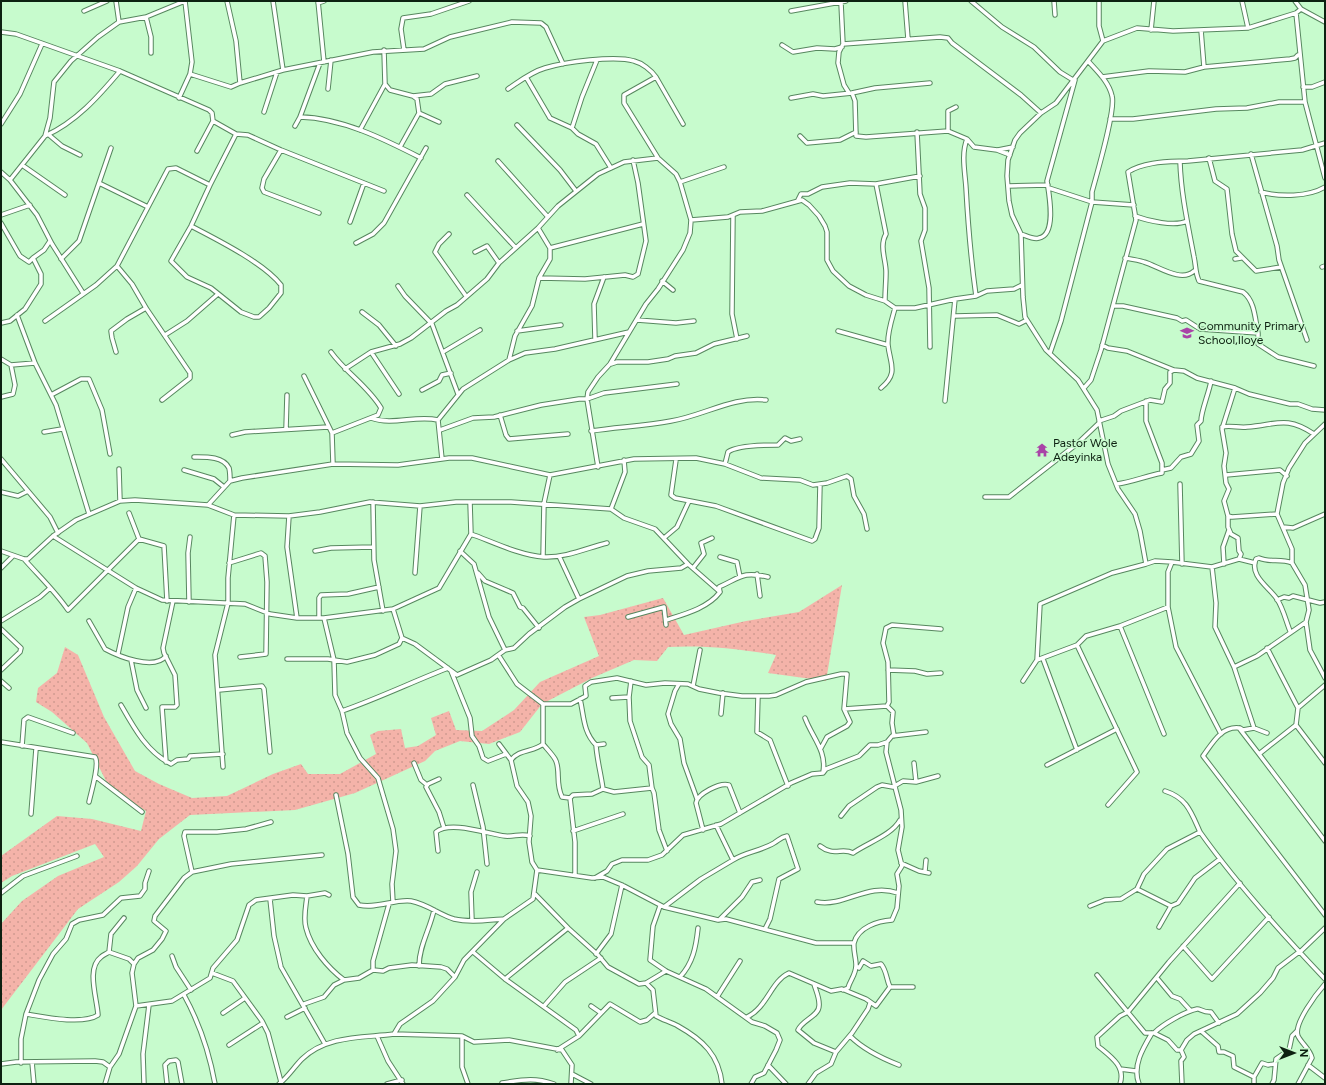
<svg xmlns="http://www.w3.org/2000/svg" width="1326" height="1085" font-family="Figtree,sans-serif">
	<style>
		.grass { fill: url(#grass-dots) }
		.lines { fill: none; stroke-linecap: round; stroke-linejoin: round }
		.minor-casing { stroke: #57875f; stroke-width: 5.5 }
		.minor { stroke: #fff; stroke-width: 3.5 }
		.labels { text-anchor: middle; stroke-width: 3; stroke-linejoin: round; paint-order: stroke }
		.poi-label { font-size: 12px; fill: #0d2111; stroke: #c7fbcd; text-anchor: start }
	</style>
	<defs>
		<pattern id="grass-dots" width="8" height="8" patternUnits="userSpaceOnUse"><rect width="8" height="8" fill="#f4b3a9"/><path d="M2 2h.1M6 6h.1" fill="none" stroke="#d09a90" stroke-width="1.8" stroke-linecap="round"/></pattern>
	</defs>
	<rect width="100%" height="100%" fill="#c7fbcd"/>
	<path class="grass" d="M842 585 826 681 768 673 776 655C740 649 705 645 668 647L657 661 634 660 592 678 542 704 520 732 489 744 460 741 435 751 425 761 355 793 295 810 190 815 159 839 137 866 119 882 78 909 1 1010V924L22 901 58 876 104 857 95 844 12 876 1 883V856L57 816 92 819 141 831 146 811 110 789 87 743 52 712 36 702 38 688 57 673 65 647 78 655 104 717 135 771 159 784 192 798 227 796 273 774 301 764 308 774H340L376 754 370 735 378 731 401 729 405 748 418 746 436 735 431 718 449 711 456 730 482 731 514 710 540 682 599 656 584 617 600 615 663 598 684 635 746 621 799 612Z"/>
	<g class="lines">
		<g class="minor-casing">
			<path id="minor" d="M116 1 119 22
				M227 1 236 41 240 83
				M273 1 283 70
				M318 1 324 62
				M905 1 908 39
				M971 1 1002 27 1034 47 1060 72 1073 80
				M1054 1 1055 15
				M1099 1V26L1103 41
				M1242 1 1248 28
				M1295 1 1301 9 1325 22
				M318 3 324 1
				M841 3 843 44 839 52 838 63 844 85 849 93
				M84 11 107 1
				M791 11 846 1
				M1296 13 1305 102 1325 178
				M146 17 151 37V53
				M1151 30 1154 1
				M1201 30 1204 67
				M1 32 16 34 120 71 209 110 212 113 213 121 197 151
				M843 44 940 37 948 38 952 43 1021 95 1041 113
				M782 45 793 52 817 48 835 49 842 47
				M404 50 401 29 403 18 431 14 469 1
				M190 74 231 87 240 83 283 70 373 52 424 49 450 37 512 22 541 23 546 27 563 64
				M526 77 550 118 572 128 578 134 596 144 611 168
				M1102 77 1149 71 1185 72 1204 67 1290 59 1295 58 1298 55 1300 56
				M385 84 390 90 413 96 417 99 419 113 400 147
				M1303 87H1312L1325 82
				M328 89 331 60
				M508 89C520 81 531 72 545 68 565 62 615 55 634 61 642 63 651 70 656 77
				M852 93 855 101 856 136 866 137 948 131 967 139 974 147 997 150 1010 155
				M413 96 431 94 445 84 477 76
				M179 98 190 74 192 62 185 1
				M791 98 813 94 823 96 852 93 875 88 930 83
				M264 112 277 72
				M419 113 439 122
				M300 117C342 118 384 139 421 158
				M1110 119H1133L1216 109 1247 108 1279 102H1305
				M213 121 236 134
				M1 124 20 94 42 44
				M517 125 560 170 576 191
				M295 126 300 117 320 63
				M572 128 582 97 597 60
				M360 130 385 84 384 50
				M948 131V111L956 107
				M917 132 920 194 925 208V230L921 241 929 288 930 347
				M49 135 62 146 80 155
				M45 136C76 122 98 97 120 71
				M800 136 807 143 840 140 856 132
				M967 139C961 154 965 172 966 188 968 224 971 260 976 296
				M281 150 264 179 262 188 264 192 319 213
				M998 150 1013 147
				M1251 154 1277 246 1279 260 1307 340
				M1209 158 1215 181 1227 189 1232 234 1236 251 1256 271 1281 267
				M498 161 548 217
				M1180 162C1181 194 1188 225 1194 257 1196 266 1195 272 1199 281L1243 292C1255 301 1255 319 1258 333
				M22 165 65 195
				M1 172 10 180 37 215 52 244 83 293
				M10 180 45 136 50 118 54 82 71 61 98 37 119 22 146 17 185 1
				M680 182 724 167
				M99 183 148 207
				M876 184 886 234C879 246 886 260 886 272 886 282 885 291 885 301
				M1008 186 1048 185
				M1049 188 1092 202 1134 205
				M1261 192C1280 197 1308 197 1325 187
				M467 195 515 247
				M798 200 801 194H808L822 187 850 183 876 184 920 176
				M1 215 30 205
				M733 215 732 314 737 339
				M1135 216C1148 221 1175 227 1187 221
				M691 220 728 217 740 212 762 211 802 200 809 205 819 216 825 226 827 232V260L833 271 849 286 866 295 885 301 895 308H915L955 299 976 296 987 291 1014 289 1022 285
				M350 222 364 183
				M1 223 20 256 29 262 33 258
				M191 226C216 239 264 263 281 285V293L269 308 259 317H254L241 312 211 288 187 277 171 261 191 226 210 185 236 134 248 135 281 150 384 191
				M449 234 439 244 435 252 466 296
				M1021 234C1027 236 1034 240 1039 238 1057 235 1049 194 1047 181L1075 80
				M356 243 373 234 384 223 426 148
				M550 248 643 224
				M475 252 487 246 499 263
				M1125 258C1131 259 1138 260 1144 262 1158 266 1181 283 1194 271
				M61 259 79 241 111 148
				M1235 259 1241 258
				M117 266 132 284 146 308 190 373V378L162 400
				M1322 267 1325 266
				M539 278 585 279 625 275 633 277 638 274 646 241 638 183 633 160
				M662 281 673 290
				M398 286 405 296 432 324 458 394
				M1113 306H1123L1177 318 1182 321 1186 320 1200 329 1258 333V344L1278 357 1314 366
				M362 312 379 325 396 346
				M17 315 35 363 56 405 89 514
				M955 316 997 315 1019 324 1027 320
				M637 320 676 323 694 321
				M45 321 96 285 117 266 168 169 176 168 210 185
				M1 323 10 321 25 309 41 284V274L33 258 44 250 50 241
				M517 331 561 325
				M838 331 888 345
				M165 335 187 321 218 294
				M595 339 594 304 604 277
				M1102 345 1108 348 1127 351 1174 370
				M116 352 112 338 111 331 127 319 146 308
				M331 352C346 373 368 386 381 408L378 415 332 433
				M371 352 399 394
				M443 352 480 330
				M1050 353 1061 321 1092 202V192C1097 173 1116 110 1112 96 1109 82 1097 71 1088 61
				M1 359 11 365 35 363
				M509 360 515 336 532 306 539 278 550 259V248L538 228
				M611 364 617 362H648L668 359 675 356 696 353 714 344 747 336
				M345 369 371 352 400 344 411 338 446 311 457 305 487 279 499 263 538 228 558 206 598 174 624 162 658 158
				M304 376 332 433 333 464
				M881 388C899 373 890 364 888 345 887 333 892 319 895 308
				M1084 388 1091 380 1101 350 1136 220 1128 172C1145 161 1169 162 1188 161L1302 150 1325 143
				M422 390 439 381 442 375 451 373
				M51 395 81 379H89L102 410 110 454
				M1 397 13 394 15 385 11 365
				M945 401 955 299
				M1146 401V421L1162 463V470
				M500 415 506 435 509 439 568 434
				M371 418C393 426 415 415 438 420
				M1099 421 1114 416 1121 411 1150 400 1162 402 1165 389 1170 383V372L1174 370 1184 371 1197 378 1235 388 1249 394 1290 404H1298L1312 409 1325 410
				M1222 427C1231 425 1238 428 1247 427 1276 425 1286 415 1314 434
				M286 429 287 395
				M440 430 473 418 494 417 541 405 579 399H587L604 393 677 384
				M591 431C618 427 644 426 671 421 703 416 733 396 766 400
				M44 432 62 429
				M232 435 245 432 328 427
				M194 457C205 457 223 456 229 468 230 472 230 477 230 481
				M1 459 50 517 58 533
				M442 459 438 420 463 389 509 360 525 353 555 349 629 332
				M676 460 671 495 675 498 716 506 812 541 815 539 819 528 820 484
				M725 464 728 452C737 445 766 445 778 445L785 438 791 441 800 439
				M598 467 587 399 588 392 598 377 610 364 646 304 658 289 683 250 690 233 691 220 680 182 676 174 658 158 624 103V95L656 77 683 124
				M119 469 120 501
				M184 470 214 479 224 487
				M1226 475 1280 470 1287 476
				M1117 484C1132 482 1146 476 1162 473V470L1171 468 1181 457 1191 454 1199 441 1197 425 1201 421C1201 411 1209 393 1211 381
				M1180 484 1182 564
				M1 492 18 496 28 491
				M985 497H1009L1078 443 1099 423
				M373 502 374 560 383 611
				M208 505 234 515 289 516 320 512 370 502 420 506 456 502H511L611 509 624 518 655 529 688 564 720 592 719 587C741 577 743 571 768 577
				M611 509 625 472 624 460
				M129 513 139 539 164 546 167 601
				M289 516 287 547 297 618
				M1228 516 1232 517 1277 514
				M1283 527 1293 528 1325 514
				M471 534C493 542 519 555 544 557 565 558 587 548 607 543
				M53 536 136 588 162 600 245 604 270 614 297 618H324L393 609 439 588 471 534 470 502
				M664 538 677 527 689 501
				M1 551 24 559H28L53 536 76 520 120 501 135 500 208 505 230 481 242 478 333 464 398 465 449 458H472L550 475 634 459 696 458 725 464 761 478 800 480 813 485 827 483 847 476 851 479 854 496 864 514 867 529
				M315 551 331 548 373 547
				M460 551 474 564 489 617 505 650
				M559 556 579 599
				M543 557 544 503 550 475
				M720 557 737 562 740 577
				M24 559C39 576 55 591 68 610L139 539
				M1239 559 1255 563
				M1172 562 1168 572V607L1176 647 1221 734
				M229 563 261 553 265 556 267 582 266 654 240 657
				M1146 564 1140 531 1135 514 1118 489 1108 464 1097 410 1078 380 1046 350 1025 317 1023 297 1021 234 1012 215 1009 201 1007 176 1008 160 1015 140 1020 133 1041 113 1056 103 1103 41 1137 28 1173 31 1248 28 1296 13 1301 9
				M1224 564 1223 547 1229 530
				M1212 567 1216 603 1215 627 1234 667 1254 728
				M1 568 13 556
				M693 568 704 554 701 543 712 538
				M415 573 420 506
				M478 573 485 581 513 593 520 607 523 608 539 628
				M757 574 760 596
				M1277 600 1284 597 1289 598 1293 596 1320 603 1325 602
				M189 602 188 553 190 537
				M628 617 664 607 666 625
				M319 618V598L321 595 348 594 379 587
				M324 618 334 660 335 695 342 711 347 733 360 758 378 778 393 829 396 851 392 884 393 902
				M666 620C685 614 708 608 720 592
				M1 621 40 597 50 588
				M89 621 105 649C118 656 154 671 166 656
				M1306 622 1310 650 1325 678
				M1 629 21 648 20 652 1 670
				M1290 631C1286 621 1283 608 1277 599 1269 587 1249 576 1256 559L1259 558C1270 563 1281 558 1292 563
				M402 638 415 644 457 675 491 660 505 650 514 648 529 634 565 607 579 599 627 576 648 571 681 568 688 564
				M1077 645 1137 772 1108 805
				M1267 648 1298 708 1296 725 1325 763
				M118 654 128 607 136 588
				M499 656 517 684 543 704
				M287 659H328L347 662 375 655 399 644 402 638 393 609
				M1043 659 1077 750
				M131 660 137 690 146 708
				M1037 660 1040 604 1112 573 1146 564 1155 561 1172 562 1212 567 1239 559 1241 554 1239 551 1238 538 1231 534 1228 527V516L1224 501 1229 489 1226 483 1224 466 1226 453 1222 429 1235 388
				M1234 667 1257 656 1306 622 1309 610 1305 585 1292 563V549L1277 514 1283 483 1289 468 1305 443 1325 424
				M888 670 915 671 927 674 941 673
				M451 671 470 718 472 736 479 746 483 758 488 761 506 754
				M1 681 9 688
				M631 681 629 697 630 721 642 757 649 765 652 788
				M1023 681 1037 660 1077 645 1086 636 1120 626
				M679 684 675 691 668 714 671 724 680 739 684 763 697 799
				M693 686 700 650
				M219 690 262 686 264 689 270 752
				M758 696 757 732 770 740 788 786
				M612 698 629 697
				M580 699C584 716 583 732 596 745L604 744
				M121 705C134 728 147 752 171 764L177 760 188 759 190 756 223 754
				M887 706 889 702 888 662 883 643 886 628 892 625 941 629
				M1298 708 1325 685
				M844 709 887 706 893 712 892 723 894 736
				M342 711C379 698 412 682 448 668
				M721 714 723 693
				M805 718C812 737 827 751 823 772
				M1296 725 1259 754 1325 841
				M1240 728 1243 730 1254 728 1267 733
				M1164 734 1120 626 1168 607
				M1 742 95 757C100 764 91 792 89 802
				M499 744 511 760
				M543 744C547 749 552 754 555 759 561 769 555 783 562 797L570 798
				M22 746 24 720 28 717 73 733
				M1259 754 1239 728C1221 726 1212 744 1203 756L1325 915
				M166 762 162 707H175L177 705 175 675 164 653 163 648 173 601
				M414 763 421 780 427 785
				M914 763 916 782
				M1047 765 1117 729
				M223 767 215 655 228 603V578L234 515
				M95 776 142 812
				M439 779 428 784 426 787 439 812 444 828
				M473 785 483 827 487 864
				M603 789 614 792 652 788 654 793 659 830 667 851
				M1165 791C1187 798 1191 812 1200 832
				M336 795 348 854 353 897 359 905C377 909 394 899 411 901 427 904 440 915 454 919 470 923 488 920 504 919
				M31 814 36 749
				M841 816 849 806 877 787 882 785 893 787 903 781 916 782 938 776
				M703 830 696 803C697 794 720 782 729 785L740 813
				M573 831 623 814
				M820 846C834 857 842 847 853 853 867 843 892 835 900 820
				M438 851 436 832C450 820 488 834 505 836 514 837 521 833 530 836
				M733 860C745 852 761 851 774 843 779 840 781 837 787 836L798 869 779 879 770 919 765 929
				M901 863 919 871 929 873
				M537 870 592 878 603 877 622 885 664 907 718 920 726 919 816 943H854
				M925 871 926 860
				M192 872 184 836 185 832H217L246 829 271 822
				M575 875V842L570 798 573 795 592 794 603 789C601 774 597 760 596 745
				M595 878 607 871 612 864 622 860H648L662 855 683 835 721 824 791 783 812 774 823 773 826 769 859 756 870 745H878L887 742
				M1 893 23 876 77 856
				M535 894 568 928 598 955 608 967 639 984 646 983 666 971
				M307 896C306 906 303 918 306 928 311 948 328 968 344 980L359 978 373 970 383 971 389 968 412 965 441 967 447 969 455 977
				M270 899 274 936 281 967 325 1044
				M817 902C846 907 867 882 898 893
				M660 906 653 926 650 960 666 971 706 989 752 1022 765 1026 777 1033 780 1040 776 1050 764 1073 755 1077 751 1084
				M1090 906 1105 900 1121 899 1137 889
				M1171 906 1137 889 1144 874 1167 849 1200 832C1237 884 1281 933 1325 979
				M664 907 701 879 733 860 716 825
				M472 920 471 892 477 872
				M719 920 742 897 752 882 760 880
				M1159 927 1171 906 1178 903 1195 878 1220 859
				M1183 946 1212 979 1269 917
				M109 952 111 934 124 918
				M473 952 505 979 576 1030 579 1036 557 1050
				M1300 952 1325 928
				M596 954 611 934 622 885
				M172 956 176 967 191 990
				M419 966C419 946 430 929 434 910
				M856 966 859 968 863 961 871 966 881 964C887 971 886 979 890 987
				M373 970V961L389 904
				M212 973 233 981 262 1021 268 1033 281 1082
				M1097 975 1145 1033H1154C1163 1024 1186 1011 1197 1009 1199 1008 1204 1013 1211 1012L1219 1023
				M680 977C693 963 696 947 698 928
				M1157 978 1172 996 1180 999 1190 1010
				M505 979 568 928
				M646 983 653 990 656 1016C663 1020 671 1022 678 1026 703 1040 719 1055 722 1084
				M814 984C816 991 820 999 819 1006 819 1016 802 1020 798 1030L814 1043 836 1052
				M890 987H913
				M843 990 848 988C850 980 856 975 856 965 856 958 853 950 854 943 858 927 878 921 892 920L897 908 899 886 897 874 902 866 898 850 902 827 901 810 886 752 887 742 892 736 926 732
				M184 995C200 1024 209 1051 215 1084
				M717 997 740 961
				M304 1004 324 997 334 985 344 980
				M136 1006 172 1001 210 978 213 968 237 940 249 905 256 900 293 895 307 896 325 893 329 895
				M544 1006 565 982 601 958
				M591 1006 601 1013
				M223 1013 245 998
				M26 1014C44 1017 83 1025 98 1015 97 998 86 968 101 957 103 955 106 954 109 952L129 959 134 964
				M287 1017 305 1008
				M747 1017C767 1008 771 981 789 973L831 991 842 989 866 999 876 1006 890 987
				M1201 1031 1218 1046 1219 1052H1224L1233 1056 1234 1067 1254 1077
				M1154 1033 1168 1040 1177 1050H1181
				M394 1034 462 1036 474 1042 509 1040 562 1050 572 1065 571 1084
				M377 1036 388 1061 403 1084
				M462 1036V1067L468 1084
				M579 1036 610 1004 640 1022 647 1020 655 1013
				M850 1036C864 1050 881 1058 899 1065
				M229 1045 263 1023
				M1181 1050 1187 1040 1194 1034 1237 1014 1260 993 1273 978 1278 968 1299 952
				M1181 1050 1184 1057 1181 1061 1182 1084
				M32 1062 34 1084
				M21 1063V1039L26 1014 39 980 53 954 66 939 72 924 79 920 103 915 121 898 140 896 145 889V883L149 871
				M1 1064 16 1062 95 1061 103 1062 110 1067
				M768 1065 786 1084
				M1308 1065 1325 1078
				M1120 1069 1136 1071
				M572 1074 591 1084
				M502 1083C522 1080 534 1077 554 1084
				M105 1084 110 1067 119 1054 136 1006 132 973 134 964 138 958 153 950 162 939 166 931 154 921 155 916 184 878 192 872 231 864 322 855
				M144 1084 143 1054 149 1005
				M167 1084 165 1065 169 1061 176 1060 178 1062 182 1084
				M279 1084C288 1077 294 1067 302 1059 327 1035 362 1038 394 1034L400 1024 433 1001 455 977 464 960 504 919 533 899 537 870 532 862 529 842 531 816 528 802 517 786 511 760C519 749 534 752 543 744V704H571L586 696 585 686 591 682 617 678 646 685 665 683 688 684 699 689 719 693 742 696H769L776 695 806 682 841 674H847L844 709 850 722 847 726 827 737 821 748
				M387 1084 402 1080
				M808 1084 816 1073 831 1064 836 1052 852 1033 868 1009 870 1003
				M1120 1084C1126 1066 1110 1056 1098 1046L1097 1037 1120 1016 1128 1012 1169 962 1240 883
				M1139 1084C1132 1066 1143 1048 1152 1033
				M1254 1084V1077L1262 1063 1268 1065 1274 1064
				M1272 1084 1274 1080 1276 1059 1289 1050 1292 1036 1297 1031
				M1298 1084 1312 1058C1310 1049 1302 1044 1298 1036 1293 1024 1317 993 1325 984"/>
		</g>
		<use href="#minor" class="minor"/>
	</g>
	<defs>
		<g id="school-bare" transform="scale(1.08)"><path d="M0-5L7-2L0 1L-7-2ZM-4 1L0 2.5L4 1V4Q0 6-4 4Z" fill="#a943a7" stroke="#c7fbcd" stroke-width="2.5" paint-order="stroke"/></g>
		<g id="temple-bare" transform="scale(1.08)"><path d="M0-6L5-2H3V0L6.5 2.5H4V6H1.5V3h-3V6H-4V2.5H-6.5L-3 0V-2H-5Z" fill="#a943a7" stroke="#c7fbcd" stroke-width="2.5" paint-order="stroke"/></g>
	</defs>
	<g fill-rule="evenodd">
		<use href="#school-bare" x="1187" y="333"/>
		<use href="#temple-bare" x="1042" y="450"/>
	</g>
	<g class="labels">
		<g class="poi-label">
			<text x="1198" y="330">Community Primary<tspan x="1198" dy="14">School,Iloye</tspan></text>
			<text x="1053" y="447">Pastor Wole<tspan x="1053" dy="14">Adeyinka</tspan></text>
		</g>
	</g>
	<rect width="1326" height="1085" fill="none" stroke="#0d2111" stroke-width="4"/>
	<g transform="translate(1294 1053) rotate(90)" stroke="#c7fbcd" stroke-width="3" paint-order="stroke">
	<path d="M0-3L7 15L0 10L-7 15Z" fill="#0d2111"/>
	<text y="-6" font-size="11" font-weight="bold" text-anchor="middle" fill="#0d2111">N</text>
	</g>
</svg>
